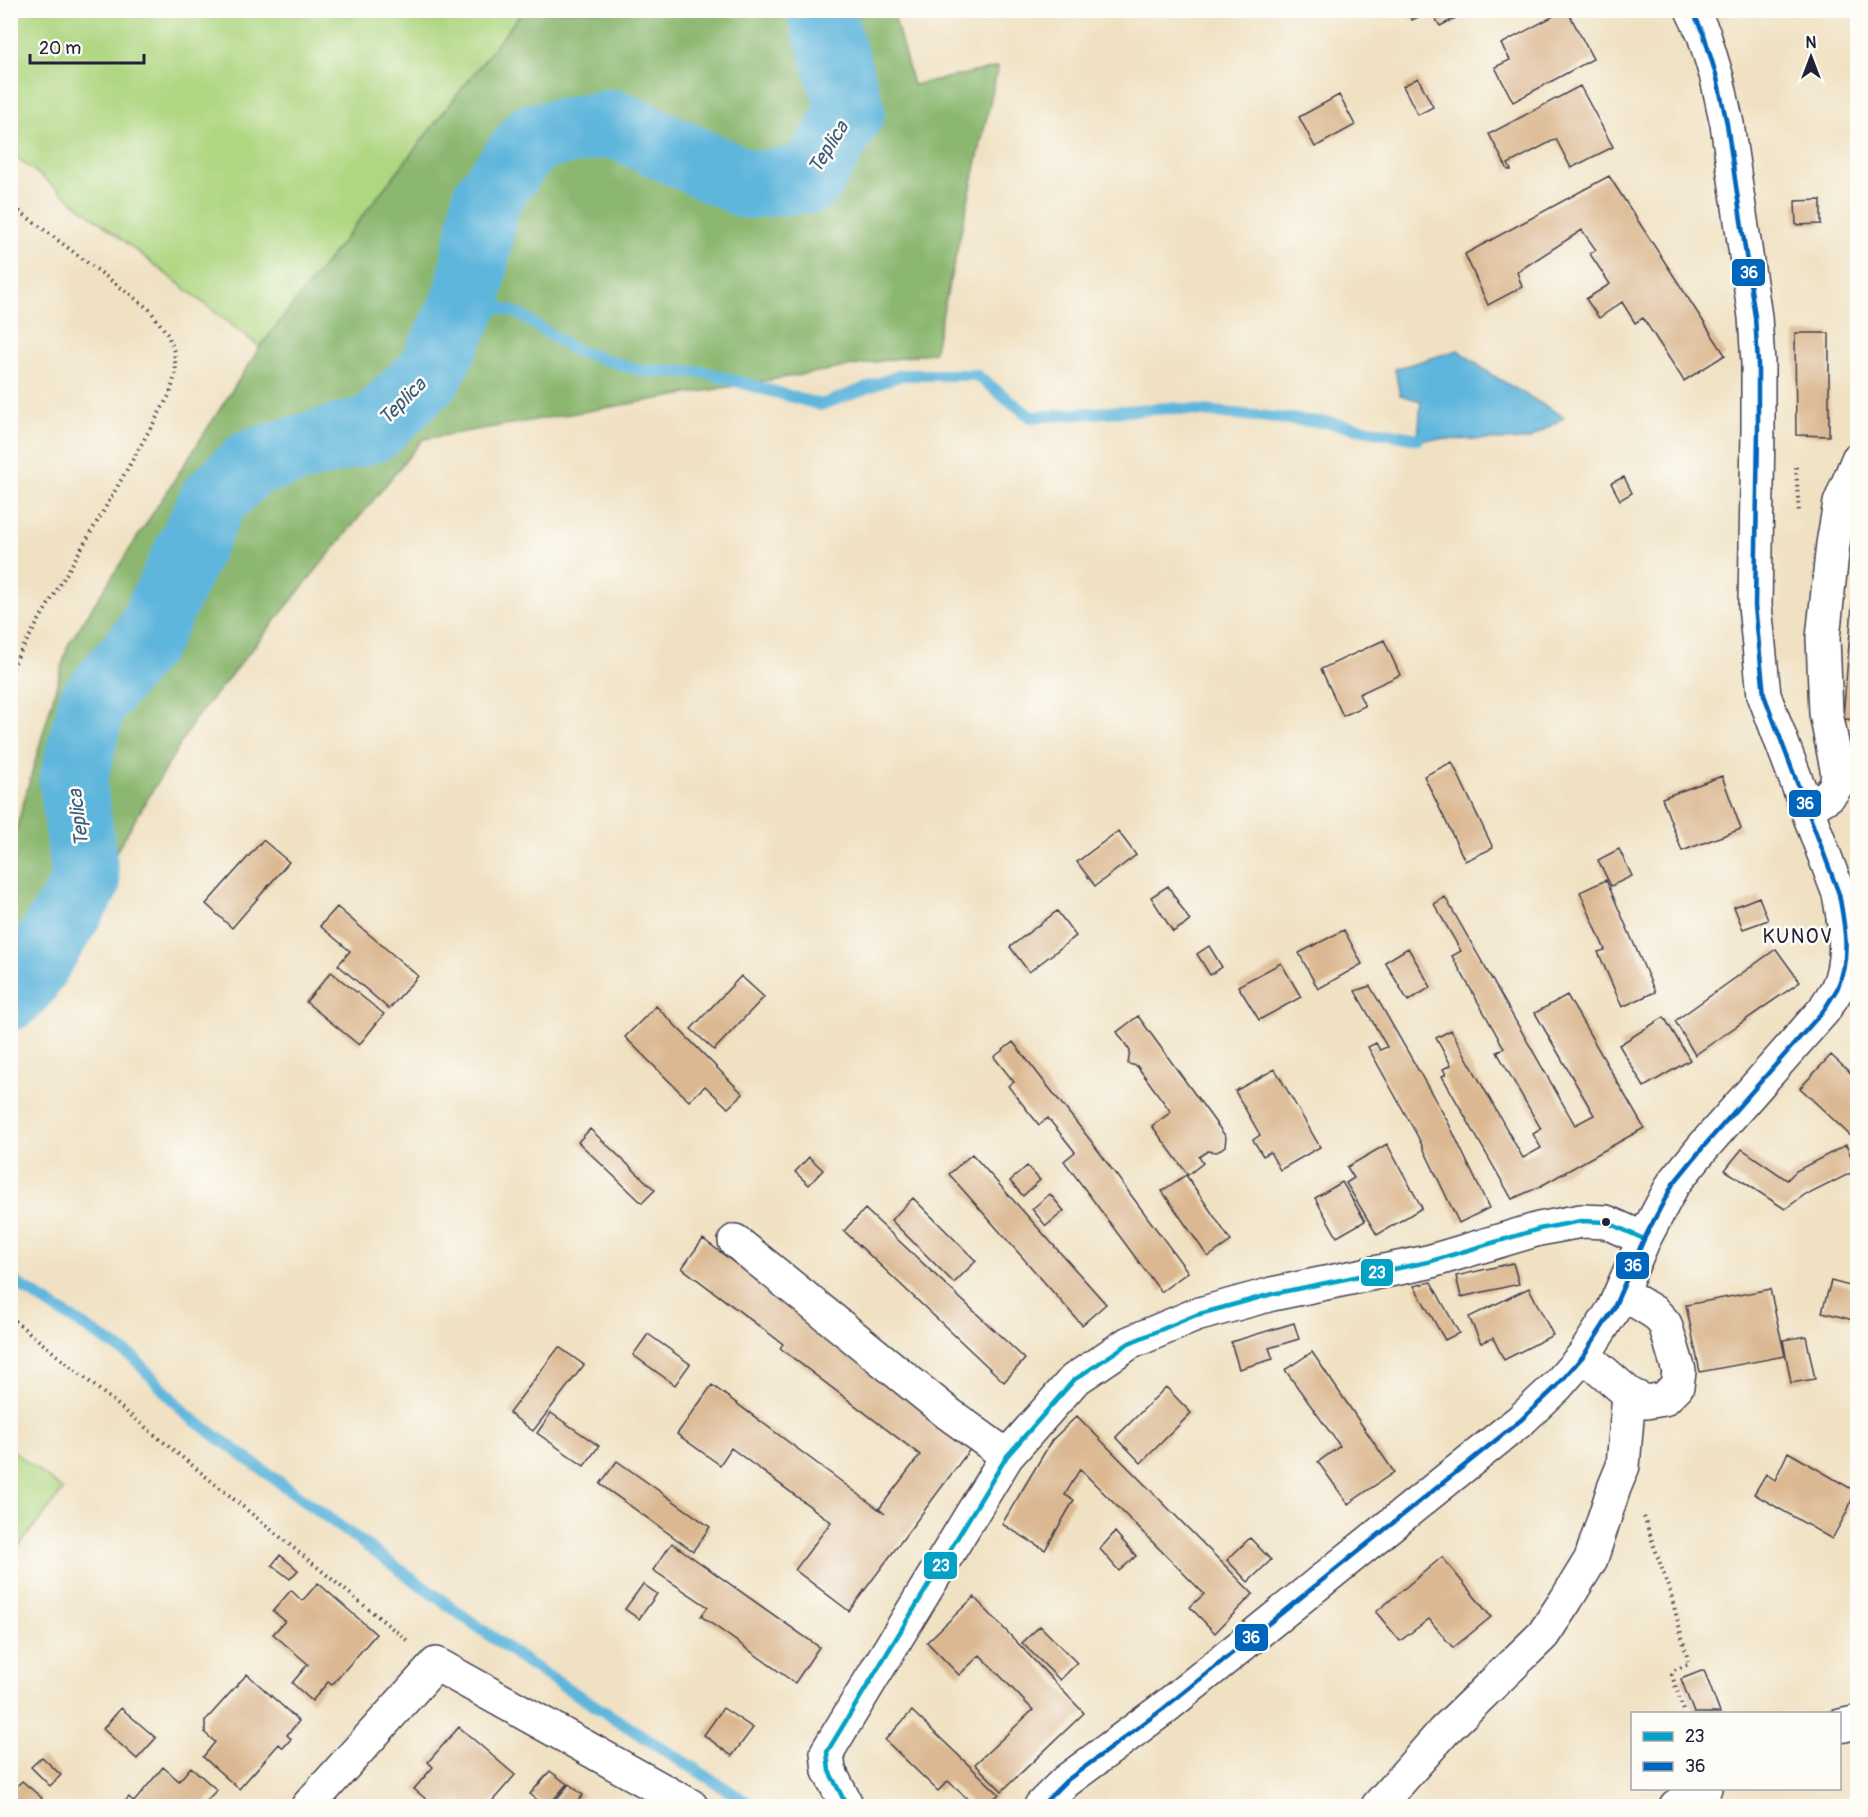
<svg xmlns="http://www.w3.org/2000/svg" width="1868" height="1817" font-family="Pangolin,sans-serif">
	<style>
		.green { fill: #afd681; stroke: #687c5e; stroke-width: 1.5 }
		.forest { fill: #8bb76f; stroke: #566c55; stroke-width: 1.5 }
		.water { fill: #5fb6dc; stroke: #406c8c; stroke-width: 1.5 }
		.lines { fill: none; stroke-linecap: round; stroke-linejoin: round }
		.stream { stroke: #5fb6dc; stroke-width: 12 }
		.river { stroke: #5fb6dc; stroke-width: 68 }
		.building { fill: #dbb891 }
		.minor-casing { stroke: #413f4f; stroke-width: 36 }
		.path { stroke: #413f4f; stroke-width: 4; stroke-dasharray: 1.5 4.5; stroke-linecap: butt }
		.minor { stroke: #fff; stroke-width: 33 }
		.bus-1-casing { stroke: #fdfcf7; stroke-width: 9 }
		.bus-2-casing { stroke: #fdfcf7; stroke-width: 9 }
		.bus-1 { stroke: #02a2c7; stroke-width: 4.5 }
		.bus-2 { stroke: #0065bd; stroke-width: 4.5 }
		.bus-dot { fill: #22223b; stroke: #fdfcf7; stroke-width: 2 }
		.labels { text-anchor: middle; stroke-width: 5; stroke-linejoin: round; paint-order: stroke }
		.water-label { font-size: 20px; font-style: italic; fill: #3a5d7b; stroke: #fdfcf7 }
		.neighbourhood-label { font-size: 20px; letter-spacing: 1.5px; fill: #22223b; stroke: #fdfcf7 }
		.line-badge { stroke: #fdfcf7; stroke-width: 2 }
		.badge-label { font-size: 16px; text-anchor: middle; font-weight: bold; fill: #fff }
	</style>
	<rect width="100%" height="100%" fill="#fdfcf7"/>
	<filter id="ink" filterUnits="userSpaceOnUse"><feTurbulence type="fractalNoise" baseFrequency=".0167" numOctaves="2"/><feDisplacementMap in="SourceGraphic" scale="12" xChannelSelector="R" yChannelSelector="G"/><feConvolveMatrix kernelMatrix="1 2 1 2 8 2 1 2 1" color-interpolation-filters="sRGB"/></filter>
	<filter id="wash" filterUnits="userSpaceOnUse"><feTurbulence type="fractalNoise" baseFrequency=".008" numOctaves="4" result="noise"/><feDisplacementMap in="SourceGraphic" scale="24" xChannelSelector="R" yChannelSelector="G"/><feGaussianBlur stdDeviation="1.35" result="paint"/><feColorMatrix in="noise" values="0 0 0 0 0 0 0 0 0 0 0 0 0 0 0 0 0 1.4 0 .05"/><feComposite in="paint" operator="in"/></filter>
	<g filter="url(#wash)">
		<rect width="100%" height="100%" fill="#f0e1c2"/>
		<path class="green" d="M10 11 11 10 523 11 260 347 11 153Z
			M11 1449 63 1490 11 1556H10Z"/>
		<path class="forest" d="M523 11H893L913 85 998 67 934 352 423 439 195 719 79 914 11 1026V847L68 645 260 347Z"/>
		<path class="water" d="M1458 350 1492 375 1564 417 1528 440 1418 439 1421 401 1400 395 1395 369Z"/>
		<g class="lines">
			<path class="stream" d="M468 297 517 313 574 350 642 371 704 372 821 405 901 375H976L1031 417 1170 408 1331 423 1418 439
				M10 1279 134 1358 187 1415 529 1664 753 1806"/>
			<path class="river" d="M10 997 26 980 86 883 73 782 92 703 147 637 213 500 251 463 374 428 430 373 468 297 486 199 533 137 613 123 748 185 811 179 851 111 820 10"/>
		</g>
		<g id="blocks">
			<path class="building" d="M1407 10H1471L1440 26 1431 11 1412 20Z
				M1565 10H1567L1593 59 1513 102 1495 67 1510 60 1501 44Z
				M1418 78 1433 107 1418 115 1403 86Z
				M1580 86 1613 147 1571 168 1556 139 1508 164 1511 170H1508L1489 134Z
				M1339 95 1355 125 1315 147 1299 117Z
				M1609 176 1725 355 1684 381 1643 318 1635 323 1622 302 1599 318 1586 299 1610 284 1590 254 1596 250 1582 230 1517 272 1522 287 1488 305 1465 254Z
				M1821 200V224L1796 225 1795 201Z
				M1795 333H1829V436L1796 435Z
				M1624 477 1632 493 1620 500 1611 483Z
				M1856 578H1857V720L1843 719 1853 594Z
				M1384 640 1400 675 1359 694 1365 706 1343 716 1321 669Z
				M1452 762 1493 848 1465 861 1424 776Z
				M1722 776 1741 829 1682 851 1662 798Z
				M1118 831 1136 855 1095 886 1077 862Z
				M263 840 289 862 232 928 206 904Z
				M1619 849 1632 876 1611 886 1598 860Z
				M1606 880 1655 992 1622 1007 1598 952 1605 950 1580 892Z
				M1168 886 1190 921 1173 932 1151 897Z
				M1445 897 1575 1125 1594 1115 1535 1013 1567 995 1644 1128 1539 1187 1512 1199 1442 1076 1446 1074 1443 1069 1451 1065 1436 1038 1451 1030 1523 1158 1541 1148 1533 1134 1541 1129 1497 1052 1504 1048 1452 956 1461 951 1434 904Z
				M1759 897 1768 920 1743 929 1734 907Z
				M337 907 418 976 389 1009 338 965 350 951 320 926Z
				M1057 911 1076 936 1029 972 1010 947Z
				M1344 930 1362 964 1318 989 1299 953Z
				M1209 946 1222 967 1210 975 1197 954Z
				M1408 948 1431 987 1408 1001 1385 962Z
				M1776 949 1800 982 1695 1055 1675 1021Z
				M1281 963 1301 997 1259 1020 1238 986Z
				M331 972 384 1014 359 1045 306 1002Z
				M741 976 764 997 714 1050 691 1029Z
				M1370 986 1448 1122 1489 1208 1459 1223 1417 1135 1368 1047 1376 1043 1380 1050 1387 1047 1355 991Z
				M656 1006 743 1094 728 1108 705 1086 689 1101 625 1037Z
				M1138 1016 1226 1137 1225 1146 1217 1152 1208 1151 1199 1157 1203 1163 1188 1175 1152 1126 1171 1112 1137 1066 1128 1064 1130 1051 1117 1032Z
				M1664 1017 1690 1060 1644 1087 1619 1045Z
				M1013 1042 1091 1141 1188 1272 1161 1292 1064 1161 1075 1152 1048 1118 1039 1125 1008 1086 1014 1082 994 1057Z
				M1831 1055 1857 1079V1142L1800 1088Z
				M1275 1069 1320 1147 1280 1170 1270 1152 1263 1156 1253 1140 1260 1135 1235 1091Z
				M590 1129 655 1190 642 1203 578 1142Z
				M1387 1144 1422 1208 1377 1235 1346 1183 1354 1178 1347 1167Z
				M1846 1145 1857 1170 1809 1194 1807 1193 1785 1209 1725 1170 1742 1149 1787 1180 1796 1171Z
				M972 1154 1106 1304 1082 1325 949 1174Z
				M809 1157 823 1170 809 1185 795 1172Z
				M1027 1166 1040 1180 1023 1196 1010 1181Z
				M1186 1175 1231 1241 1208 1257 1162 1191Z
				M1342 1182 1365 1221 1337 1237 1315 1198Z
				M1050 1194 1064 1211 1046 1226 1032 1209Z
				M913 1198 976 1261 954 1283 891 1220Z
				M865 1209 1025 1359 1004 1382 844 1231Z
				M703 1239 974 1444 849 1611 795 1570 831 1522 731 1448 720 1465 677 1434 712 1385 885 1514 879 1509 920 1455 780 1348 783 1344 682 1268Z
				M1513 1263 1519 1284 1461 1297 1456 1276Z
				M1831 1281 1857 1288V1321L1822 1312Z
				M1431 1282 1459 1333 1445 1340 1414 1286Z
				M1529 1288 1553 1335 1504 1360 1493 1338 1481 1343 1469 1317Z
				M1770 1289 1785 1356 1700 1372 1686 1305Z
				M1294 1323 1299 1339 1269 1348 1273 1359 1239 1369 1231 1342Z
				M648 1334 690 1364 675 1385 633 1355Z
				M1806 1336 1815 1379 1791 1383 1783 1340Z
				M559 1347 584 1365 533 1431 509 1413Z
				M1312 1352 1394 1472 1348 1504 1318 1462 1340 1446 1285 1370Z
				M1166 1387 1191 1413 1141 1463 1116 1437Z
				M551 1413 599 1446 584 1466 537 1433Z
				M1077 1416 1253 1594 1215 1633 1190 1607 1204 1594 1080 1469 1065 1495 1074 1500 1045 1550 1002 1524 1052 1440Z
				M1788 1452 1855 1491 1847 1512 1832 1539 1754 1494 1766 1474 1775 1480Z
				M617 1461 710 1527 693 1551 600 1484Z
				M1115 1532 1136 1556 1119 1571 1100 1549Z
				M1250 1538 1271 1560 1248 1582 1227 1560Z
				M672 1543 819 1647 795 1683 701 1616 708 1607 653 1570Z
				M280 1555 298 1570 290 1579 272 1565Z
				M1442 1557 1491 1617 1453 1648 1429 1619 1400 1641 1376 1612Z
				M318 1583 376 1634 332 1685 328 1682 312 1701 292 1683 308 1664 273 1634 285 1621 273 1611 291 1590 302 1601Z
				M643 1584 657 1594 639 1619 625 1609Z
				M974 1597 1084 1713 1002 1791 975 1764 1033 1710 980 1655 959 1675 927 1642Z
				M1040 1626 1077 1663 1060 1680 1022 1643Z
				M1704 1670 1720 1713H1694L1681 1679Z
				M247 1674 299 1721 287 1735 291 1739 283 1748 279 1744 239 1789 203 1757 215 1742 205 1733V1721Z
				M121 1708 156 1738 137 1759 103 1729Z
				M723 1708 753 1728 732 1756 704 1735Z
				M912 1711 999 1794 986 1806H975L948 1781 938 1791 885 1740Z
				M459 1727 515 1775 488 1806H434L414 1789 433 1767 428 1762Z
				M42 1757 61 1775 50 1786 31 1767Z
				M163 1767 179 1781 191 1767 217 1790 204 1803 208 1806H121L129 1797 134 1802Z
				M550 1771 567 1784 548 1806H545L530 1794Z
				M22 1781 42 1798 35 1806H10V1793Z
				M569 1784 583 1795 574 1806H560L554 1802Z"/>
		</g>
	</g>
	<g filter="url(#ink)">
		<use href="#blocks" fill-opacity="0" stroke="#413f4f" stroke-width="1.5"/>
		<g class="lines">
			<g class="minor-casing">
				<path id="minor" d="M1808 808 1829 795 1836 786 1838 774 1826 713 1823 638 1833 544 1840 503 1858 459
					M735 1241 949 1414 1007 1456
					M1621 1292 1655 1313 1665 1324 1679 1371 1677 1386 1664 1399 1646 1402 1629 1394
					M1840 1726 1858 1722
					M308 1806 436 1664 691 1806
					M847 1806 829 1771 827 1752 1007 1456 1074 1380 1129 1343 1196 1315 1272 1294 1428 1262 1539 1229 1581 1221 1606 1222 1644 1239
					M1041 1806 1066 1781 1163 1709 1383 1531 1521 1420 1557 1386 1584 1355 1613 1310 1644 1239 1673 1184 1704 1146 1824 1010C1828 1003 1833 996 1837 989 1851 958 1845 926 1839 894L1764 695 1755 606 1758 430V363L1755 317 1727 124 1717 78 1704 35 1692 10
					M1378 1806 1444 1731 1543 1635 1566 1600 1591 1559 1614 1488 1623 1466 1629 1394 1584 1355
					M1676 1806 1705 1788"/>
			</g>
			<path class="path" d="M10 204 149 309 168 335 174 351 176 371 170 394 104 510 18 656 10 674
				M1796 467 1799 514
				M10 1317 409 1642
				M1644 1517 1671 1595 1689 1664 1675 1670 1672 1675 1684 1714"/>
			<use href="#minor" class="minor"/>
			<g class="bus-1-casing">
				<path id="bus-1" d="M847 1806 829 1771 827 1752 1007 1456 1074 1380 1129 1343 1196 1315 1272 1294 1428 1262 1539 1229 1581 1221 1606 1222 1644 1239"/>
			</g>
			<g class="bus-2-casing">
				<path id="bus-2" d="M1041 1806 1066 1781 1163 1709 1383 1531 1521 1420 1557 1386 1584 1355 1613 1310 1644 1239 1673 1184 1704 1146 1824 1010C1828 1003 1833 996 1837 989 1851 958 1845 926 1839 894L1764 695 1755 606 1758 430V363L1755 317 1727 124 1717 78 1704 35 1692 10"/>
			</g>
			<use href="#bus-1" class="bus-1"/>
			<use href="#bus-2" class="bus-2"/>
		</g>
	</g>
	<circle class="bus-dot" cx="1606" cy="1222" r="5"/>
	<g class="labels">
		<g class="water-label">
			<text transform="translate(828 147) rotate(-58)" y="7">Teplica</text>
			<text transform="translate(402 401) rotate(-45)" y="7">Teplica</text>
			<text transform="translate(78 818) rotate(-97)" y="7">Teplica</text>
		</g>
		<g class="neighbourhood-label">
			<text x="1798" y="943">KUNOV</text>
		</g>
	</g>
	<g class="line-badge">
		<rect x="1731" y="258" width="35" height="29" rx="6" fill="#0065bd"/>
		<rect x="1788" y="789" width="34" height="29" rx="6" fill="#0065bd"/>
		<rect x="1615" y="1251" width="35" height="29" rx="6" fill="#0065bd"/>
		<rect x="1360" y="1258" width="34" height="29" rx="6" fill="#02a2c7"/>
		<rect x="923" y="1551" width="35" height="29" rx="6" fill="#02a2c7"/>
		<rect x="1234" y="1623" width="35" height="29" rx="6" fill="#0065bd"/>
	</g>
	<g class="badge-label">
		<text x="1749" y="278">36</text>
		<text x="1805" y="809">36</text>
		<text x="1633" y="1271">36</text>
		<text x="1377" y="1278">23</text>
		<text x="941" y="1571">23</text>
		<text x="1251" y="1643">36</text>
	</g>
	<rect width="1868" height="1817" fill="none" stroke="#fdfcf7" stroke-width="36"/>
	<rect x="1631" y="1712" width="210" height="78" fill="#fdfcf7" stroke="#a5a5ac" stroke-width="1.5"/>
	<rect x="1643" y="1732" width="30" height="9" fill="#02a2c7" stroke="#a5a5ac" stroke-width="1.5"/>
	<text x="1685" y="1742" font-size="18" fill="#22223b">23</text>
	<rect x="1643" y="1762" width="30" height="9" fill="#0065bd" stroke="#a5a5ac" stroke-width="1.5"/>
	<text x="1685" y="1772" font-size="18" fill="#22223b">36</text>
	<g transform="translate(1811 57)" stroke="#fdfcf7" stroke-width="4.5" paint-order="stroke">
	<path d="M0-4.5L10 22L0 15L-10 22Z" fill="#22223b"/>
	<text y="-9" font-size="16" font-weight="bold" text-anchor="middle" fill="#22223b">N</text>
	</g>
	<path d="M30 54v9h114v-9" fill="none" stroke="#22223b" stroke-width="3"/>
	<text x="39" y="54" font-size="18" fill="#22223b" stroke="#fdfcf7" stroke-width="4.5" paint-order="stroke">20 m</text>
</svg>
